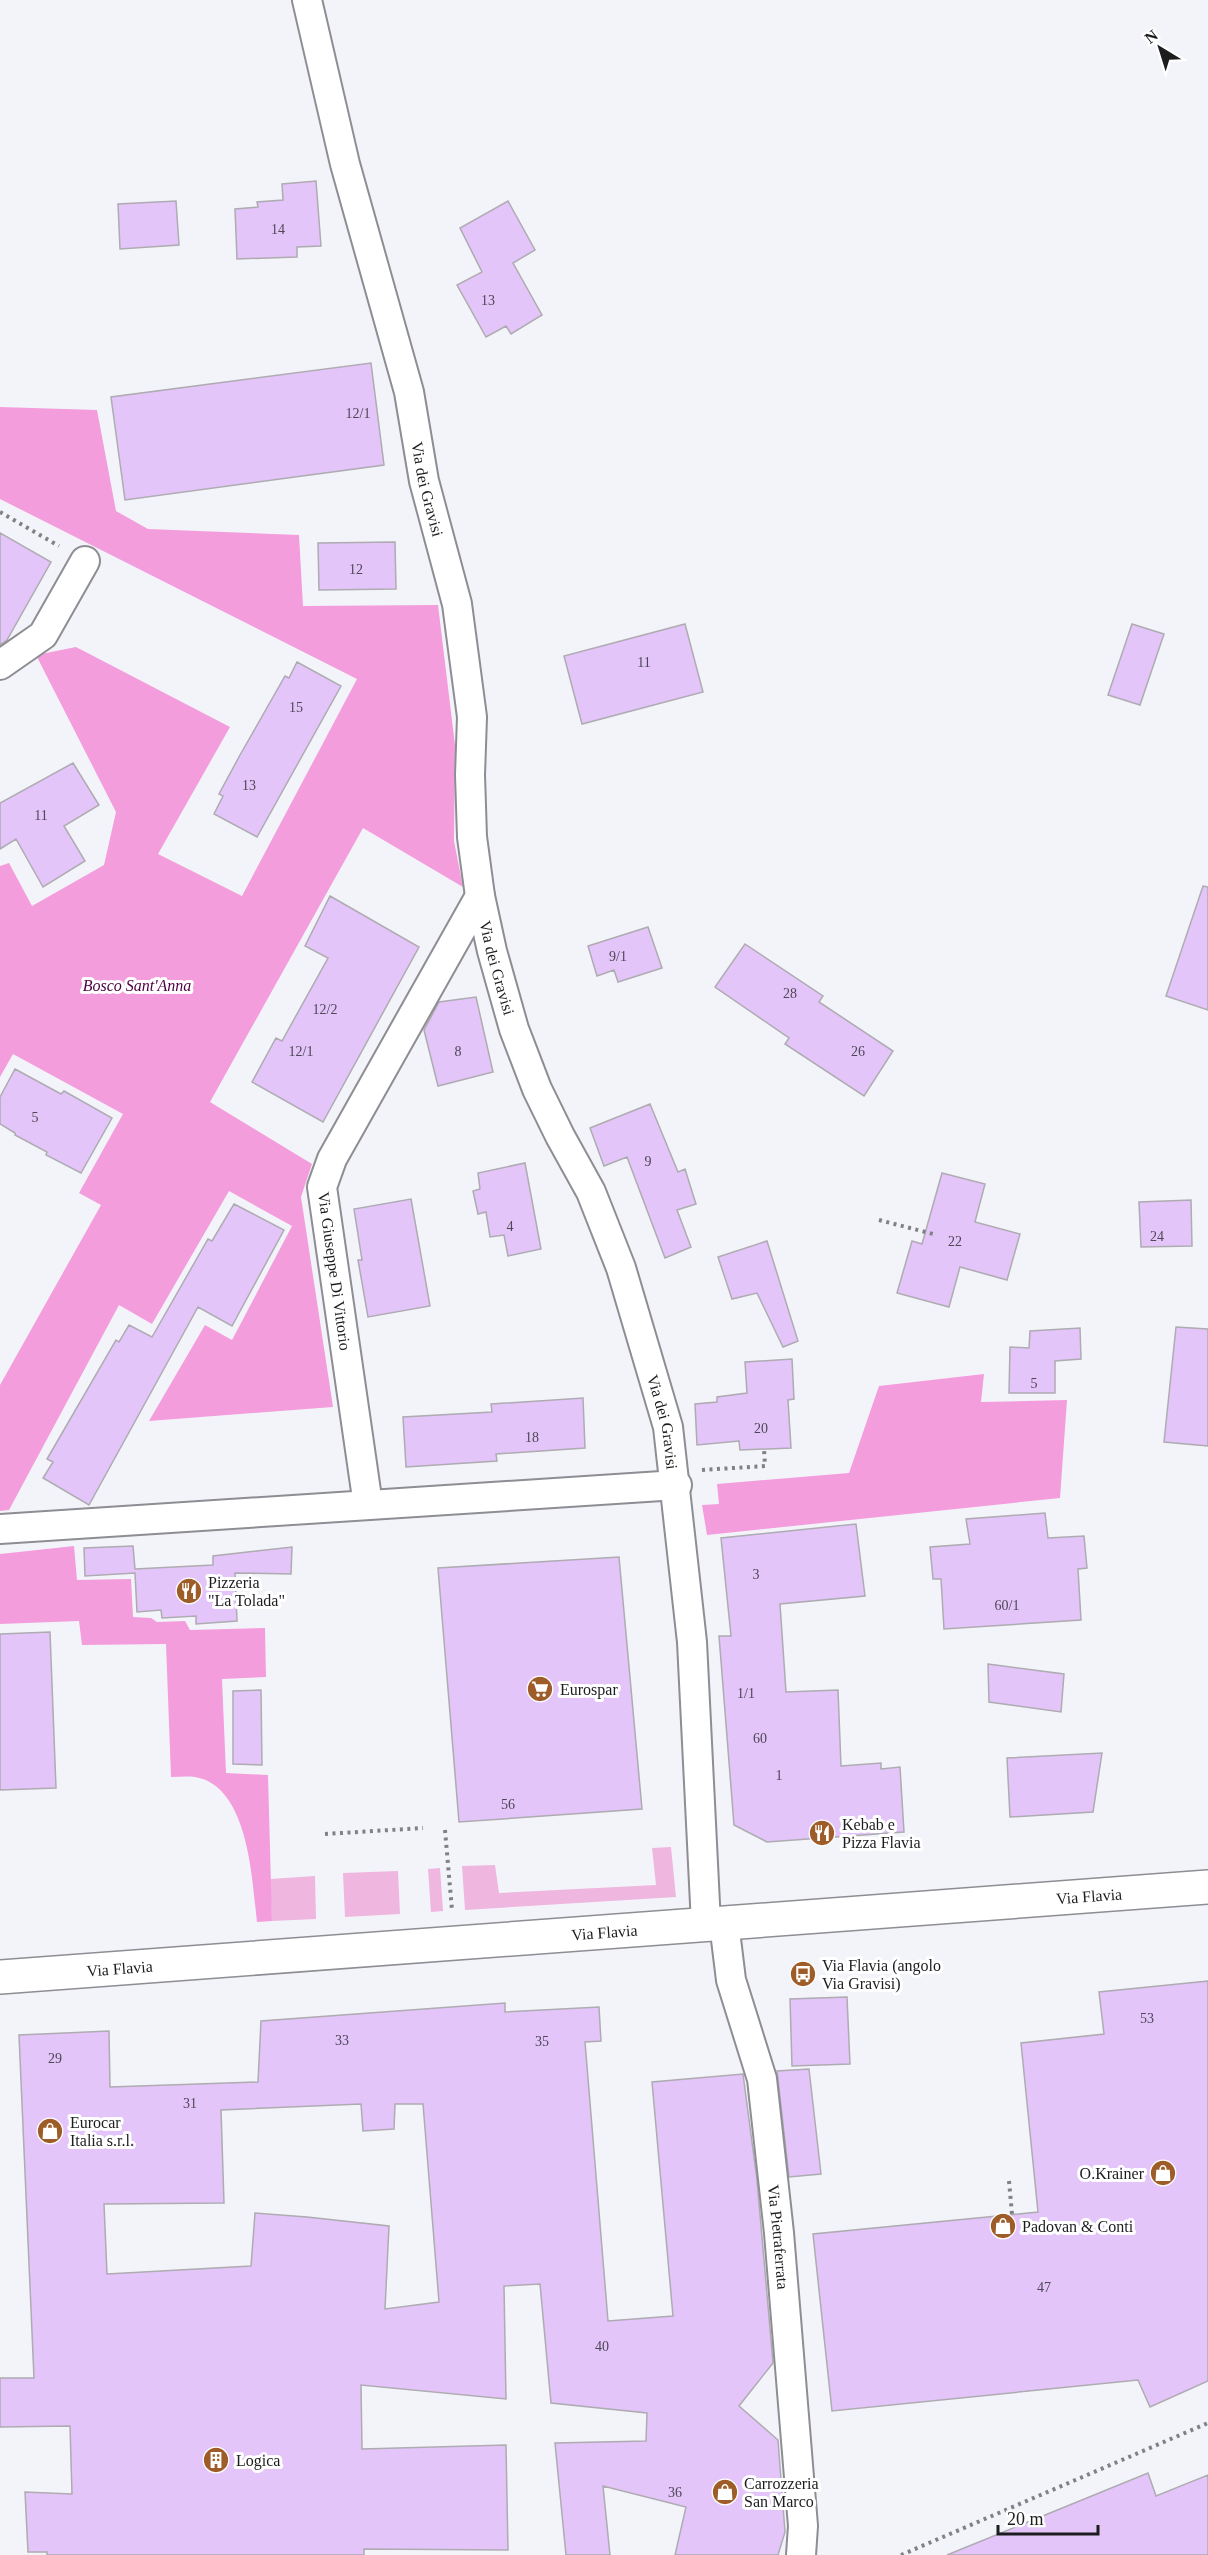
<svg xmlns="http://www.w3.org/2000/svg" width="1208" height="2555" font-family="Georgia,serif">
	<style>
		.green { fill: #efb6df }
		.forest { fill: #f39ddc }
		.building { fill: #e3c5f9; stroke: #aeabb1; stroke-width: 1.5; fill-rule: evenodd }
		.lines { fill: none; stroke-linecap: round; stroke-linejoin: round }
		.minor-casing { stroke: #8d8d93; stroke-width: 32 }
		.primary-casing { stroke: #8d8d93; stroke-width: 36 }
		.path { stroke: #808185; stroke-width: 4; stroke-dasharray: 3 4.5; stroke-linecap: butt }
		.minor { stroke: #fff; stroke-width: 28 }
		.primary { stroke: #fff; stroke-width: 33 }
		.labels { text-anchor: middle; stroke-width: 6; stroke-linejoin: round; paint-order: stroke }
		.number-label { font-size: 14px; fill: #4e4756 }
		.street-label { font-size: 16px; fill: #1d1d20; stroke: #fff }
		.park-label { font-size: 16px; font-style: italic; fill: #4d0040; stroke: #fff }
		.poi-label { font-size: 16px; fill: #1d1d20; stroke: #fff; text-anchor: start }
	</style>
	<rect width="100%" height="100%" fill="#f3f4fa"/>
	<path class="green" d="M671 1847 676 1897 465 1910 462 1866 495 1865 499 1893 656 1885 652 1848Z
		M440 1868 443 1911 431 1912 428 1869Z
		M398 1871 400 1914 345 1917 343 1873Z
		M315 1876 316 1919 272 1921 270 1879Z"/>
	<path class="forest" d="M0 407 97 410 116 511 148 529 299 535 303 606 438 605 455 745 454 841 463 887 363 828 210 1102 312 1164 301 1197 333 1407 149 1421 205 1325 232 1340 292 1226 229 1191 152 1324 119 1305 9 1510 0 1511V1385L101 1205 79 1193 123 1114 13 1054 0 1077V866L9 863 32 906 104 865 116 812 36 655 76 647 230 727 158 854 242 896 357 679 0 499Z
		M984 1374 981 1402 1067 1400 1060 1498 707 1535 702 1505 719 1504 717 1484 849 1473 879 1386Z
		M74 1546 77 1580 131 1579 133 1617 151 1618 157 1622 185 1621 190 1630 265 1628 266 1677 222 1679 226 1773 268 1775 272 1921 257 1922C252 1880 249 1786 195 1777 187 1776 179 1777 171 1777L166 1644 82 1645 79 1621 0 1624V1554Z"/>
	<path class="building" d="M316 181 321 246 297 247V257L237 259 235 209 258 207 257 202 283 200 282 184Z
		M176 201 179 245 120 249 118 204Z
		M508 201 535 250 513 263 542 315 511 334 506 326 486 337 457 285 482 272 460 228Z
		M371 363 384 465 125 500 111 397Z
		M0 533 51 562 7 640 0 645Z
		M395 542 396 589 319 590 318 543Z
		M685 624 703 692 582 724 564 656Z
		M1132 624 1164 634 1140 705 1108 695Z
		M297 662 341 686 257 837 214 814 223 796 219 794 240 755 285 676 289 678Z
		M73 763 99 805 64 826 85 861 43 887 16 839 0 849V803Z
		M1203 886 1208 887V1010L1166 996Z
		M330 896 419 947 323 1122 252 1082 276 1038 282 1041 328 958 305 946Z
		M648 927 662 968 618 982 614 970 597 976 588 946Z
		M745 944 823 996 819 1002 893 1051 864 1096 785 1044 789 1038 715 987Z
		M476 997 493 1072 438 1086 424 1030 439 1002Z
		M15 1069 61 1094 64 1091 112 1118 81 1173 46 1155 47 1152 15 1135V1133L0 1124V1097Z
		M650 1104 678 1172 685 1169 696 1204 677 1210 691 1247 665 1258 627 1157 604 1166 590 1128Z
		M525 1163 541 1249 508 1256 504 1235 490 1237 486 1212 478 1214 473 1191 480 1189 478 1173Z
		M942 1173 985 1184 975 1222 1020 1234 1007 1280 960 1267 949 1307 897 1293 912 1241 922 1244Z
		M411 1199 430 1306 368 1317 358 1260H362L354 1209Z
		M1191 1200 1192 1246 1141 1247 1139 1202Z
		M234 1204 284 1230 232 1326 198 1307 89 1505 43 1478 53 1462 47 1459 116 1340 119 1342 129 1325 152 1337 208 1239 212 1241Z
		M767 1241 798 1341 783 1347 757 1293 732 1299 718 1257Z
		M1176 1327 1208 1329V1446L1164 1442Z
		M1080 1328 1081 1359 1055 1361V1393H1009L1010 1347 1029 1348 1030 1331Z
		M792 1359 794 1399 788 1400 791 1448 740 1450 739 1441 697 1445 695 1404 717 1402V1397L747 1393 745 1362Z
		M583 1398 585 1448 496 1454 497 1461 406 1467 403 1417 492 1412 491 1404Z
		M1045 1513 1048 1538 1084 1536 1087 1568 1078 1569 1081 1620 944 1629 941 1579H933L930 1547 970 1544 966 1519Z
		M856 1524 865 1596 780 1604 786 1692 838 1690 841 1766 881 1763V1769L900 1767 904 1832 767 1842 734 1825 719 1636H731L721 1538Z
		M133 1546 135 1569 213 1565V1556L292 1547 291 1574 235 1573 237 1621 196 1624V1616L162 1618 161 1610 137 1612 135 1573 85 1576 84 1548Z
		M619 1557 642 1809 459 1822 438 1568Z
		M50 1632 56 1788 0 1790V1634Z
		M988 1664 1064 1674 1061 1712 989 1702Z
		M261 1690 262 1765 233 1764V1691Z
		M1102 1753 1093 1812 1010 1817 1007 1758Z
		M1208 1981V2381L1150 2407 1138 2380 832 2411 813 2234 1038 2212 1021 2043 1104 2034 1099 1992Z
		M847 1997 850 2064 792 2066 790 1999Z
		M505 2003V2012L599 2007 601 2041 585 2042 608 2321 673 2316 652 2082 743 2074 757 2180 773 2363 739 2406 778 2440 785 2532 778 2555H675L686 2507 603 2486 610 2555H566L555 2443 646 2441 647 2413 551 2403 540 2284 504 2286 506 2399 361 2385 362 2449 506 2445 508 2550 364 2549V2555H47V2552H28L25 2492 72 2494 70 2426 0 2427V2378H34L19 2035 109 2031 110 2087 258 2082 261 2021ZM361 2104 363 2131 394 2129 395 2104H423L439 2302 385 2309 389 2226 307 2217 255 2213 251 2266 107 2274 104 2204 224 2203 221 2110Z
		M809 2069 821 2174 789 2177 777 2071Z
		M1148 2473 1156 2496 1208 2475V2555H947Z"/>
	<g class="lines">
		<g class="minor-casing">
			<g id="minor">
				<path id="s1" d="M307 0 345 164 409 392 424 481 457 604 472 717 470 775 472 837 480 896 492 951 514 1029 537 1089 560 1136 591 1192 621 1268 668 1427 692 1642 706 1924"/>
				<path d="M0 665 43 635 85 561"/>
				<path d="M368 1505 322 1187 332 1159 480 896"/>
				<path d="M0 1529 677 1485"/>
				<path id="s2" d="M724 1923 731 1980 762 2079 779 2233 803 2526 801 2555"/>
			</g>
		</g>
		<g class="primary-casing">
			<g id="primary">
				<path id="s3" d="M0 1977 1208 1887"/>
			</g>
		</g>
		<path class="path" d="M0 512 59 546
			M879 1220 933 1234
			M702 1470 765 1466 764 1449
			M445 1830 452 1910
			M325 1834 423 1828
			M1009 2181 1012 2214
			M901 2555 1208 2423"/>
		<use href="#minor" class="minor"/>
		<use href="#primary" class="primary"/>
	</g>
	<defs>
		<g id="restaurant-disc" transform="scale(1.35)"><circle r="9.5" fill="#9e5c29" stroke="#fff"/><path d="M-5-6h1v4h1v-4h1v4h1v-4h1v5L-1.5 .5V6h-2V.5L-5-1ZM5-6V6H3V1.5H1.5Q1.5-4 5-6Z" fill="#fff"/></g>
		<g id="supermarket-disc" transform="scale(1.35)"><circle r="9.5" fill="#9e5c29" stroke="#fff"/><path d="M-6-5.5h2.5l.6 2H6L4.5 2H-2.5L-4.4-4H-6ZM-1.5 3.2a1.3 1.3 0 1 0 .1 0ZM3 3.2a1.3 1.3 0 1 0 .1 0Z" fill="#fff"/></g>
		<g id="bus-disc" transform="scale(1.35)"><circle r="9.5" fill="#9e5c29" stroke="#fff"/><path d="M-5-6H5V4H4V6H2V4H-2V6H-4V4H-5ZM-3.5-4V0h7V-4ZM-3.5 1.2v1.5H-2V1.2ZM2 1.2v1.5H3.5V1.2Z" fill="#fff"/></g>
		<g id="shop-disc" transform="scale(1.35)"><circle r="9.5" fill="#9e5c29" stroke="#fff"/><path d="M-5-2.5h2.3a2.7 3.5 0 0 1 5.4 0H5L5.5 6h-11ZM-1.5-2.5h3a1.5 2.3 0 0 0-3 0Z" fill="#fff"/></g>
		<g id="building-disc" transform="scale(1.35)"><circle r="9.5" fill="#9e5c29" stroke="#fff"/><path d="M-4-6H4V6H1V3H-1V6H-4ZM-2.5-4.3h1.7v1.8h-1.7ZM.8-4.3h1.7v1.8H.8ZM-2.5-1h1.7V.8h-1.7ZM.8-1h1.7V.8H.8Z" fill="#fff"/></g>
	</defs>
	<g fill-rule="evenodd">
		<use href="#restaurant-disc" x="189" y="1591"/>
		<use href="#supermarket-disc" x="540" y="1689"/>
		<use href="#restaurant-disc" x="822" y="1833"/>
		<use href="#bus-disc" x="803" y="1974"/>
		<use href="#shop-disc" x="50" y="2131"/>
		<use href="#shop-disc" x="1163" y="2173"/>
		<use href="#shop-disc" x="1003" y="2226"/>
		<use href="#building-disc" x="216" y="2460"/>
		<use href="#shop-disc" x="725" y="2492"/>
	</g>
	<g class="labels">
		<g class="number-label">
			<text x="278" y="234">14</text>
			<text x="488" y="305">13</text>
			<text x="358" y="418">12/1</text>
			<text x="356" y="574">12</text>
			<text x="644" y="667">11</text>
			<text x="296" y="712">15</text>
			<text x="249" y="790">13</text>
			<text x="41" y="820">11</text>
			<text x="618" y="961">9/1</text>
			<text x="790" y="998">28</text>
			<text x="325" y="1014">12/2</text>
			<text x="301" y="1056">12/1</text>
			<text x="458" y="1056">8</text>
			<text x="858" y="1056">26</text>
			<text x="35" y="1122">5</text>
			<text x="648" y="1166">9</text>
			<text x="510" y="1231">4</text>
			<text x="1157" y="1241">24</text>
			<text x="955" y="1246">22</text>
			<text x="1034" y="1388">5</text>
			<text x="761" y="1433">20</text>
			<text x="532" y="1442">18</text>
			<text x="756" y="1579">3</text>
			<text x="1007" y="1610">60/1</text>
			<text x="746" y="1698">1/1</text>
			<text x="760" y="1743">60</text>
			<text x="779" y="1780">1</text>
			<text x="508" y="1809">56</text>
			<text x="1147" y="2023">53</text>
			<text x="342" y="2045">33</text>
			<text x="542" y="2046">35</text>
			<text x="55" y="2063">29</text>
			<text x="190" y="2108">31</text>
			<text x="1044" y="2292">47</text>
			<text x="602" y="2351">40</text>
			<text x="675" y="2497">36</text>
		</g>
		<g class="street-label">
			<text dy="6" stroke="none"><textPath href="#s1" startOffset="504">Via dei Gravisi</textPath></text>
			<text dy="6" stroke="none"><textPath href="#s1" startOffset="990">Via dei Gravisi</textPath></text>
			<text transform="translate(335 1271) rotate(82)" y="6">Via Giuseppe Di Vittorio</text>
			<text dy="6" stroke="none"><textPath href="#s1" startOffset="1476">Via dei Gravisi</textPath></text>
			<text dy="6" stroke="none"><textPath href="#s3" startOffset="1092">Via Flavia</textPath></text>
			<text dy="6" stroke="none"><textPath href="#s3" startOffset="606">Via Flavia</textPath></text>
			<text dy="6" stroke="none"><textPath href="#s3" startOffset="120">Via Flavia</textPath></text>
			<text dy="6" stroke="none"><textPath href="#s2" startOffset="320">Via Pietraferrata</textPath></text>
		</g>
		<g class="park-label">
			<text x="137" y="991">Bosco Sant'Anna</text>
		</g>
		<g class="poi-label">
			<text x="208" y="1588">Pizzeria<tspan x="208" dy="18">"La Tolada"</tspan></text>
			<text x="560" y="1695">Eurospar</text>
			<text x="842" y="1830">Kebab e<tspan x="842" dy="18">Pizza Flavia</tspan></text>
			<text x="822" y="1971">Via Flavia (angolo<tspan x="822" dy="18">Via Gravisi)</tspan></text>
			<text x="70" y="2128">Eurocar<tspan x="70" dy="18">Italia s.r.l.</tspan></text>
			<text x="1144" y="2179" text-anchor="end">O.Krainer</text>
			<text x="1022" y="2232">Padovan &amp; Conti</text>
			<text x="236" y="2466">Logica</text>
			<text x="744" y="2489">Carrozzeria<tspan x="744" dy="18">San Marco</tspan></text>
		</g>
	</g>
	<g transform="translate(1160 48) rotate(322)" stroke="#ffffff" stroke-width="4.5" paint-order="stroke">
	<path d="M0-4.5L10 22L0 15L-10 22Z" fill="#1d1d20"/>
	<text y="-9" font-size="16" font-weight="bold" text-anchor="middle" fill="#1d1d20">N</text>
	</g>
	<path d="M998 2525v9h100v-9" fill="none" stroke="#1d1d20" stroke-width="3"/>
	<text x="1007" y="2525" font-size="18" fill="#1d1d20" stroke="#ffffff" stroke-width="4.5" paint-order="stroke">20 m</text>
</svg>
